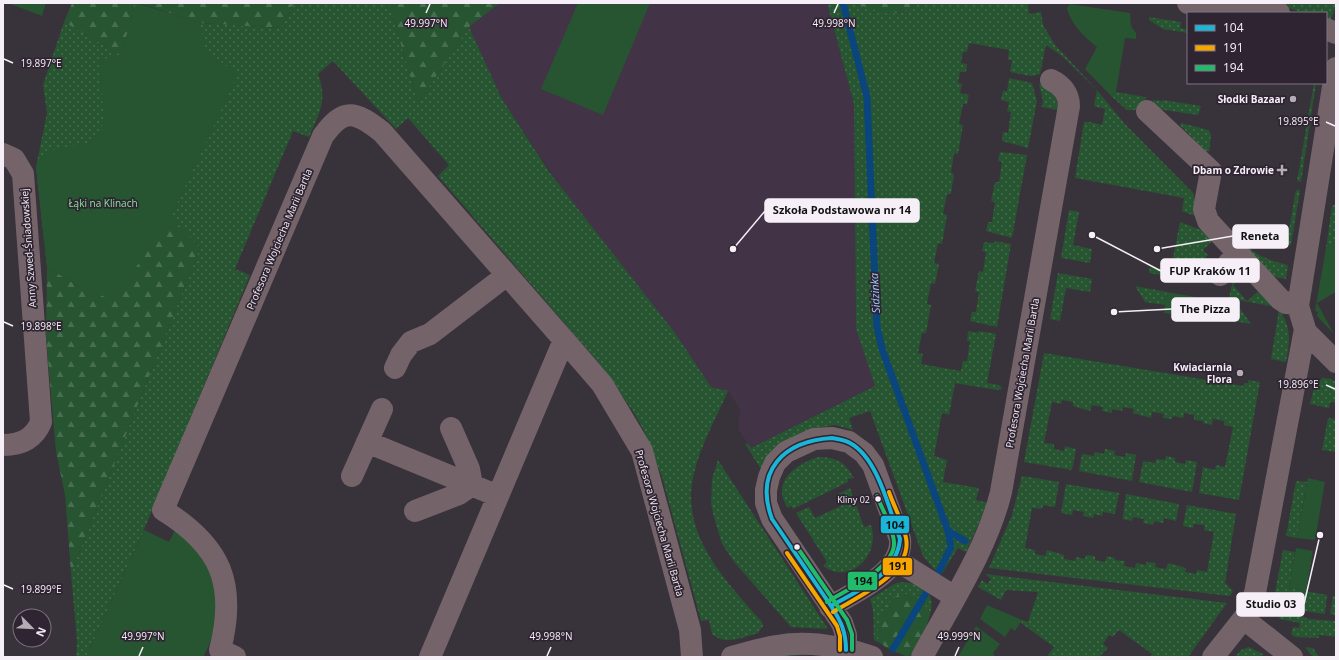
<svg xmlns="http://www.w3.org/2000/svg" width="1339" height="660" font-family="'Open Sans',sans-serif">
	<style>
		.built { fill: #423446 }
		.grass { fill: url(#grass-dots) }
		.forest { fill: url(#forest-firs) }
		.green { fill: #275531 }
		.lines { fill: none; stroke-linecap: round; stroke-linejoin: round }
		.stream { stroke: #0a467d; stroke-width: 7 }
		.minor { stroke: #75636a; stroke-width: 22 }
		.bus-1-casing { stroke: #2f2532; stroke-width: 7 }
		.bus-2-casing { stroke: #2f2532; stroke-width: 7 }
		.bus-3-casing { stroke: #2f2532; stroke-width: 7 }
		.bus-1 { stroke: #1ab6d8; stroke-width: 4 }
		.bus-2 { stroke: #f7a600; stroke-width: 4 }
		.bus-3 { stroke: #20bc6c; stroke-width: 4 }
		.ticks { fill: none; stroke: #f6eff8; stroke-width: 1.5 }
		.poi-dot { fill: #b4adb6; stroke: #2f2532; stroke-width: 1.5 }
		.bus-dot { fill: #f6eff8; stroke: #2f2532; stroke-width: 1.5 }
		.labels { text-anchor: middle; stroke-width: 3.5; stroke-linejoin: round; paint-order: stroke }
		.bus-label { font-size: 9px; fill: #f6eff8; stroke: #2f2532; text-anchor: end }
		.poi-label { font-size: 10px; font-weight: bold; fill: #f6eff8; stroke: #2f2532; text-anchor: end }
		.park-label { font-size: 10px; fill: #85ea98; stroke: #2f2532 }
		.street-label { font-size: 10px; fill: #f6eff8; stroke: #2f2532 }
		.water-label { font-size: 11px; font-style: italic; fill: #9bc8fc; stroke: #2f2532 }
		.ticks-label { font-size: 10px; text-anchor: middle; fill: #f6eff8; stroke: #2f2532; stroke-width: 3.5; stroke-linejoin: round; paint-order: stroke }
		.leader { fill: none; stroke: #f6eff8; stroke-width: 1.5 }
		.callout-dot { fill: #f6eff8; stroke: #2f2532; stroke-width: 1.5 }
		.callout { fill: #f6eff8; stroke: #f6eff8; stroke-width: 1.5 }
		.callout-label { font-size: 11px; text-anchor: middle; font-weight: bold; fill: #111 }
		.line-badge { stroke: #2f2532; stroke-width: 1.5 }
		.pale-badge-label { font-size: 11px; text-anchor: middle; font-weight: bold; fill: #111 }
	</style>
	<defs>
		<pattern id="grass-dots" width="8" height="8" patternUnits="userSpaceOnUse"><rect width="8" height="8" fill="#275531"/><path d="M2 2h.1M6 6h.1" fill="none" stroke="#476e50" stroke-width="1.8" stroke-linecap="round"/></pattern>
		<pattern id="forest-firs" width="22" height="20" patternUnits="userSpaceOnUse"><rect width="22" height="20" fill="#275531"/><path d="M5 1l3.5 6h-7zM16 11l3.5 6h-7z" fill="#476e50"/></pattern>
	</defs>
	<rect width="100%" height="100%" fill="#38323a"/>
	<path class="built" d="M500 3H827L854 104 856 329 875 386 751 448 738 429 740 409 728 391 711 387 675 333 559 185 502 99 469 27Z"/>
	<path class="grass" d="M136 3 200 23 281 28 294 3H389L418 103 469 27 502 99 550 173 675 333 711 387 728 391C716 418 701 445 694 473 679 534 725 580 762 622L763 626 758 633C743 637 725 646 712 634L709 620 701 621 662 477 643 429 634 413 604 369 438 176 449 165 408 118 396 129 333 61 318 74C328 100 319 114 309 137L293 131 235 269 250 275 144 530 86 657H76L77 642 71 573 200 248 171 218 113 300 47 267 36 167 47 113 43 85 64 22 121 55Z
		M827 3C835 3 844 2 852 3 872 5 898 25 914 3H1028L1029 14 1041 12 1043 25 1055 45 1097 90 1124 123 1193 193 1195 199V216L1182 211 1184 198 1075 178 1084 122H1090L1102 125 1105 109 1094 106 1097 90 1062 56 1046 45 1040 74 1031 76 1010 72 1012 60H1008L1009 50 969 43 967 52H963L961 63 967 64 966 72H960L958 83 962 84 960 93 969 95 967 104H963L959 124 963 125 958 154 954 153 951 173 954 174 951 194H947L943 214 947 215 942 244 938 243 934 263 939 264 935 284 931 283 927 304 931 305 926 333H922L918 353 923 354 921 364 961 371 963 361H967L970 341H967L968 331 978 333 979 331 996 334 987 383 1000 385 1002 389 996 390 955 383 949 415 942 413 934 456 947 460 943 482 979 488 976 500 988 503 966 552 958 548 942 573 934 569 923 556 870 411 849 418 853 430 835 425 811 429 761 469 745 444 747 443 751 448 875 386 856 329 854 104Z
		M1273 3H1336V5L1330 21 1326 20V13H1304Z
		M1149 17 1181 22 1180 28 1188 30V33L1163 29 1149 20Z
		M1009 78 1032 83 1037 101 1028 148 1002 141 1003 132 1008 133 1011 112 1007 111 1009 102 1001 100 1003 91H1007Z
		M1314 83H1316L1301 182 1297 181Z
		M1039 84C1052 86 1058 98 1058 110L1042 107 1043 101Z
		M1116 92 1146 97 1144 103 1138 110H1127L1111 96Z
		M1153 100 1162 101 1163 100 1201 106 1198 115 1151 108Z
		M1181 123 1209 130 1211 135 1209 152 1205 151 1180 125Z
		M1000 152 1027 155 1012 238 986 231 988 222H992L995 202 991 201 995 182H999L1002 162 998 161Z
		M1296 190H1300L1291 245 1267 239 1265 236 1287 241Z
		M1335 204H1336V242L1326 248 1332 206Z
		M1069 210 1079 212 1073 245 1092 249 1090 263 1061 258Z
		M1180 222 1204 231 1214 239 1203 250 1208 255 1203 260 1207 265 1201 271 1206 276 1198 281 1149 273 1150 267 1178 271 1180 260 1173 258Z
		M1237 231C1247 253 1267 260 1288 265L1286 279 1270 276 1232 232Z
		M995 241 1011 244 997 327 970 321 972 312H976L979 292 975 291 979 271 983 272 986 252 982 251 984 242 994 243Z
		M1236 272H1240L1245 274 1233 285 1247 301 1260 290 1274 305 1270 306 1229 298 1234 276Z
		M1058 273 1092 279 1090 292 1066 288 1060 321 1050 319Z
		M1135 286 1167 292 1165 305 1145 302Z
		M1214 302 1239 307 1251 324 1211 317Z
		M1279 310C1292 327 1290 342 1286 362L1271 359Z
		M1044 353 1243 386 1244 383H1248V380L1260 382 1239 500 1199 493 1203 467 1215 470 1216 465 1225 467 1233 427 1224 425V421L1213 419 1212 425 1203 423V421L1194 420V415L1184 413 1183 418 1173 416 1172 419 1163 418 1164 414 1152 412 1151 418 1133 413 1134 409 1123 407 1122 411 1112 409V413L1102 411 1103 407 1092 405 1090 411 1073 406V402L1062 400 1061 404 1052 402 1044 443 1054 444V449L1064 451 1065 446 1076 449 1072 470 1024 462Z
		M1323 378 1331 379 1336 382V403L1330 402 1329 408 1310 404 1315 384Z
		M1328 418 1336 419V452L1322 450Z
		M1105 449 1115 451 1114 455 1125 457 1126 453 1136 455 1132 481 1079 471 1082 454 1094 456 1095 452 1104 454Z
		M1166 456 1175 458V462L1185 464 1186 460 1197 462 1192 492 1139 482 1143 461 1155 463 1156 459 1165 460Z
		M819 457C836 457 846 463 854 478L848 479V482L793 509 791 506 788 508C770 483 796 463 819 457Z
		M718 460 828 629 791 627 735 563 722 544 714 517 711 504 712 479Z
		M1022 476 1059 482 1055 507 1043 505 1042 509 1032 508 1025 548 1035 550V554L1045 556 1047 550 1064 555V559L1075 561 1076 557 1085 559 1086 555 1095 556V560L1105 562 1107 556 1115 558V560L1125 561 1124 566 1135 568 1136 563 1146 565V562L1156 563 1155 567 1166 569 1168 563 1186 568 1185 572 1196 574 1197 570 1207 572 1214 532 1204 530 1205 525 1194 524 1193 528 1183 526 1187 505 1236 514 1225 583 1233 591 1230 596 989 568 1012 515Z
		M1296 481 1307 482 1297 538 1286 536Z
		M1066 484 1119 493 1115 514 1103 512 1102 516 1094 514 1093 518 1083 516 1084 512 1073 510 1072 515 1061 513Z
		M850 488 864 527 871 525C881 555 850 586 823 566L827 562 796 513 809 507 815 518 843 505 838 494Z
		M1126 494 1179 504 1176 521 1164 518 1163 523 1154 521 1153 525 1143 523 1144 519 1133 517 1132 521 1123 519 1122 523Z
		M1283 550 1295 552 1289 588 1327 595 1325 614 1304 611 1273 603Z
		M985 574 1227 603 1188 657H1150L1152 654 1119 630 1113 637 1109 635 1103 644 1108 648 1099 657H1051L1048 655 1054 647 1021 623 1022 620 1028 622 1038 592 1006 590 1001 600 978 587 982 580 987 584 991 579Z
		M903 582C953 586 925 629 911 654L908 657 874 640C873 626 875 611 870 599L896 583Z
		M1333 596H1336V615L1330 614Z
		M1271 610 1300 615 1308 619 1336 621V637L1319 635V638L1295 637 1291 634 1293 627 1299 628 1300 623 1279 619 1280 613 1273 612V619Z
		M1249 647 1263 654 1261 657H1235L1241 650Z
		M1305 647 1313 648 1319 657H1313Z"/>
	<path class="forest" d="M72 3H136L121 55 64 22Z
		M139 3H294L281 28 200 23Z
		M389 3H500L469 27 418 103Z
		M853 3H914C899 23 872 8 853 3Z
		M171 217 200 248 71 573 65 495 56 452 46 337 47 267 80 287 132 272Z
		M908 594C946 605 923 632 911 654L908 657C900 653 885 649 880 642 872 631 886 603 895 597 899 594 903 594 908 594Z
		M789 655 828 657H778Z"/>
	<path class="green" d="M8 3H46L42 16Z
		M136 3 200 23 206 50 238 75 171 217 113 300 80 287 47 267 36 167 46 151 93 142 104 122 99 60 121 55Z
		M578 3H650L603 115 541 89Z
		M1070 4 1130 13 1131 26 1136 33V39L1125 38 1116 92 1111 96 1085 69 1097 47C1085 38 1070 23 1067 8Z
		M1336 242V292L1317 303 1334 334 1317 316 1318 312 1315 311 1326 248Z
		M1167 292 1196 297 1203 300 1200 319 1164 313Z
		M1308 478 1325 482 1315 540 1297 538Z
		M144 530 169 542 175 530C189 542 203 555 210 573 221 599 217 634 203 657H86Z
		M1296 548 1313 551 1306 591 1289 588Z
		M987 605 1022 620 1015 631 1011 628 1005 637 980 619Z
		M976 626 1000 644 993 653 995 657H958Z"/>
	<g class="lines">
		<path class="stream" d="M843 3 867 97 877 327 882 349 948 531 951 547 939 571
			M948 531 965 541
			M893 649 926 593"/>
		<path class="minor" d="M1188 3 1258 6 1279 13
			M1326 29 1336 33
			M1147 111 1211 171 1204 209 1208 221 1280 299 1286 303 1298 304
			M3 154 14 159 23 174 41 422C34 439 21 445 3 445
			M1220 275 1237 252
			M1305 331 1336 362
			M395 368 401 355 411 342 430 334 507 275
			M367 442 498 496
			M352 476 382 409
			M415 511 459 494 472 485 469 469 451 428
			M896 560 955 597
			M830 607C854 592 904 572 900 539L873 465 864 453 849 442 832 438 814 439 786 452 775 463 769 477 766 490V503L772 519 842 623 846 635V650
			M1244 619 1292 657
			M235 657 220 650C237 584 221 546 163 510L323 136C344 107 355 111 382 132L564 340
			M430 657 564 340 602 384 642 451 690 630 692 657
			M732 657C747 653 762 648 777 646 809 640 843 647 872 657
			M922 657C950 605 987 549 1001 492L1069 106C1069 94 1062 85 1051 80
			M1213 657 1248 613 1255 593 1305 329 1298 306 1336 68"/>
		<g class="bus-1-casing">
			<path id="bus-1" d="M832 438C838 439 845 440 850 443 878 458 889 509 900 539 897 575 859 590 831 606L772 519C754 470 784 441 832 438Z
				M831 606C841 621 846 632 846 650"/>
		</g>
		<g class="bus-2-casing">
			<path id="bus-2" d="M787 553 837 626 840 636V650
				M833 612C857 597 913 573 906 538 903 522 894 507 889 492"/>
		</g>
		<g class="bus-3-casing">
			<path id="bus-3" d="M797 547 847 620 852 634V650
				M827 602C846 590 895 568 894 543 894 530 882 509 877 496"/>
		</g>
		<use href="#bus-1" class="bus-1"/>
		<use href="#bus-2" class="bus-2"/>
		<use href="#bus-3" class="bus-3"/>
	</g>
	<path class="ticks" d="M426 13 430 4M834 13 838 4M4 59 13 63M1326 122 1335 126M4 322 13 326M1326 385 1335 389M4 585 13 589M139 656 143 647M547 656 551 647M955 656 959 647"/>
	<g class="poi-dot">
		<circle cx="1293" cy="99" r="4"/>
		<path d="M1280 164h4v4h4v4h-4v4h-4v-4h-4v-4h4z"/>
		<circle cx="1240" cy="373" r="4"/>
	</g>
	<g class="bus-dot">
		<circle cx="878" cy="499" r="3.5"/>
		<circle cx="797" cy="547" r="3.5"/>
	</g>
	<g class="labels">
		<g class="bus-label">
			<text x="870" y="503">Kliny 02</text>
		</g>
		<g class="poi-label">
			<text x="1285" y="103">Słodki Bazaar</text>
			<text x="1274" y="174">Dbam o Zdrowie</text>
			<text x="1232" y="371">Kwiaciarnia<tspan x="1232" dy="12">Flora</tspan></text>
		</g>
		<g class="park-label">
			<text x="103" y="207">Łąki na Klinach</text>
		</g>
		<g class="street-label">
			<text transform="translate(279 239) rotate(-67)" y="4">Profesora Wojciecha Marii Bartla</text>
			<text transform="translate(28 248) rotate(-94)" y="4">Anny Szwed-Śniadowskiej</text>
			<text transform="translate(1022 373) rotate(-80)" y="4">Profesora Wojciecha Marii Bartla</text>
			<text transform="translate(660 523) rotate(74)" y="4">Profesora Wojciecha Marii Bartla</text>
		</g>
		<g class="water-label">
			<text transform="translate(875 293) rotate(-93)" y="4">Sidzinka</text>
		</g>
	</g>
	<g class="ticks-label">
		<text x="426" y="27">49.997°N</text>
		<text x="834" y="27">49.998°N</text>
		<text x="41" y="67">19.897°E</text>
		<text x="1298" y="125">19.895°E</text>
		<text x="41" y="330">19.898°E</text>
		<text x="1298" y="388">19.896°E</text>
		<text x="41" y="593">19.899°E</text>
		<text x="143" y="640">49.997°N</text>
		<text x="551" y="640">49.998°N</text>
		<text x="959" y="640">49.999°N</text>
	</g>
	<path class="leader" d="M733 249L765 211M1157 249L1233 236M1092 235L1161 271M1114 312L1172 309M1320 535L1304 604"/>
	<g class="callout-dot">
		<circle cx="733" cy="249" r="4"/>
		<circle cx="1157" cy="249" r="4"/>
		<circle cx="1092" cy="235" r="4"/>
		<circle cx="1114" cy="312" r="4"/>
		<circle cx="1320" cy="535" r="4"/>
	</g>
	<g class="callout">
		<rect x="765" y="199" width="154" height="23" rx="4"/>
		<rect x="1233" y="225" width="55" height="23" rx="4"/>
		<rect x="1161" y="259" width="98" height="23" rx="4"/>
		<rect x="1172" y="298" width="67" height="23" rx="4"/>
		<rect x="1237" y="593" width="67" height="23" rx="4"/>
	</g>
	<g class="callout-label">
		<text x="842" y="214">Szkoła Podstawowa nr 14</text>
		<text x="1260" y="240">Reneta</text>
		<text x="1210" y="275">FUP Kraków 11</text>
		<text x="1205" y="313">The Pizza</text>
		<text x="1271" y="608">Studio 03</text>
	</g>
	<g class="line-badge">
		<rect x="880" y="515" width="30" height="19" rx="4" fill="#1ab6d8"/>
		<rect x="882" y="557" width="31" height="19" rx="4" fill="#f7a600"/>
		<rect x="847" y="571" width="31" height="20" rx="4" fill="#20bc6c"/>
	</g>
	<g class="pale-badge-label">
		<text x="895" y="529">104</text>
		<text x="898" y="570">191</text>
		<text x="863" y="585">194</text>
	</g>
	<rect width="1339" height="660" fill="none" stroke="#f6eff8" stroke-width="8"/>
	<rect x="1187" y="12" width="140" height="72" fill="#2f2532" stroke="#7f7681"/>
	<rect x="1195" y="25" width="20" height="6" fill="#1ab6d8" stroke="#7f7681"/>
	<text x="1223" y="32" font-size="12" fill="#f6eff8">104</text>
	<rect x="1195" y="45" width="20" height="6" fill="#f7a600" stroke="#7f7681"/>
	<text x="1223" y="52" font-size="12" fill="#f6eff8">191</text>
	<rect x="1195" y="65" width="20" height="6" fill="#20bc6c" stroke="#7f7681"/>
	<text x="1223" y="72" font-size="12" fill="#f6eff8">194</text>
	<g transform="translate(32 628) rotate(114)"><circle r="19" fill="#2f2532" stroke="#7f7681"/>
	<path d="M0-3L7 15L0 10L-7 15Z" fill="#b4adb6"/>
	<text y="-6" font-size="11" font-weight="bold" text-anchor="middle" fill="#f6eff8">N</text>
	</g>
</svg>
